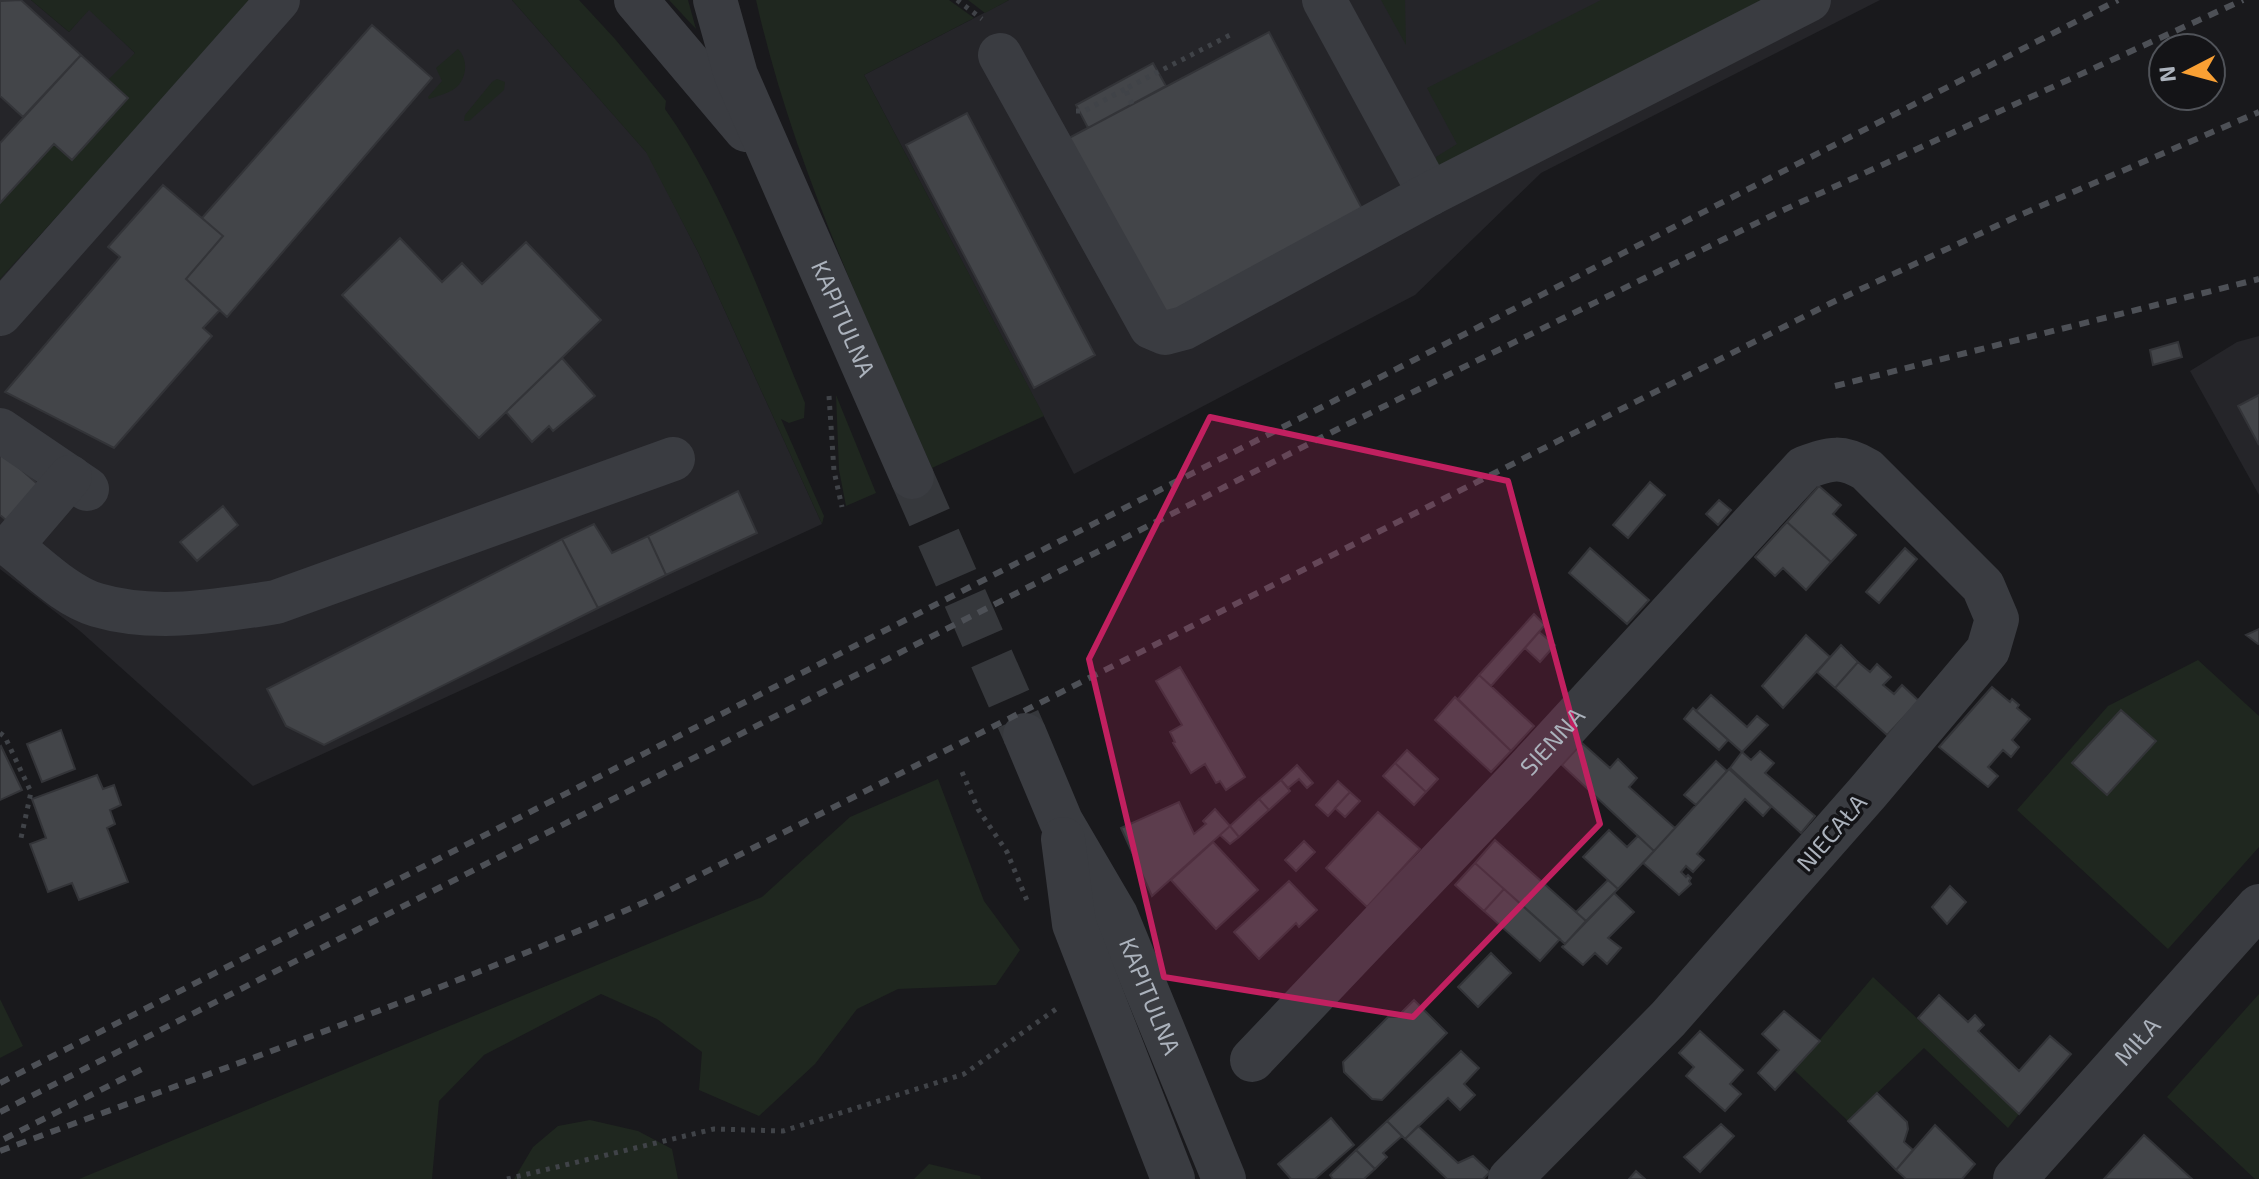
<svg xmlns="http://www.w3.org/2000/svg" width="2259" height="1179" font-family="'Exo 2',sans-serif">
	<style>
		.built { fill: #252529 }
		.green { fill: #1f271f }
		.building { fill: #434549; stroke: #333438; stroke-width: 2 }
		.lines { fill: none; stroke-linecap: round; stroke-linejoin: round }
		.minor-tunnel { stroke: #36383c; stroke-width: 44; stroke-dasharray: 44 22; stroke-linecap: butt }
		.path { stroke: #404348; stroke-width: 5; stroke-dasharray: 4 6; stroke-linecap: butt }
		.minor { stroke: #3a3c41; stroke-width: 44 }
		.rail { stroke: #4d5056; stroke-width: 6; stroke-dasharray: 10 8; stroke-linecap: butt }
		.marked { fill: #c12060; fill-opacity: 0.2; stroke: #c12060; stroke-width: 6; stroke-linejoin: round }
		.labels { text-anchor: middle; stroke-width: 7; stroke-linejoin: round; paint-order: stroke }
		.street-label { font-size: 24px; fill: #abb2bc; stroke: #141417 }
	</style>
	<rect width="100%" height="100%" fill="#19191c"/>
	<path class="built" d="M0 0H31L69 32 89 9 135 53 0 234Z
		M254 0H512L648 154 699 254 822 524 253 786 80 631 0 569V279Z
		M1009 0H1880L1541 173 1415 295 1074 474 864 75Z
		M2259 336V495L2190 371 2237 342Z"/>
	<path class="green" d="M31 0H254L0 279V203L54 144 72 159 108 80 135 53 89 10 69 32Z
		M512 0H579L615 39 666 101 665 109C725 193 765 307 805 403L804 418 789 423 781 419 824 516 822 524 699 254 646 152Z
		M669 0H688L696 29Z
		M756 0H949L974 18 864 75 1044 416 932 468C865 315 793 164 756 0Z
		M968 0H1009L985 13Z
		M1381 0H1405L1406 45Z
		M1601 0H1782L1436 168V157L1457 144 1427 88Z
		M458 49C469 60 467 80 454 89 447 94 437 96 429 99L428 97 442 81 436 68Z
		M497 79 505 82 504 90 469 121H464L465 115 492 82Z
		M836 395 876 493 846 506 839 470Z
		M2198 660 2259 716V847L2168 949 2017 810 2108 706Z
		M938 779 984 901 1020 950 996 985 898 989 857 1009 815 1064 759 1116 699 1090 702 1052 657 1019 601 994 484 1055 439 1101 432 1179H79L762 897 850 817Z
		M1873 977 2019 1114 2008 1128 1924 1048 1848 1121 1794 1070Z
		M2259 994V1179H2255L2167 1097Z
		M0 999 23 1046 0 1058Z
		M590 1120 638 1131 672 1149 678 1179H514L533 1147 558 1126Z
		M929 1164 980 1176 981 1179H914Z"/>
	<path class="building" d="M21 0 81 55 23 117 0 96V1Z
		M372 25 432 78 227 317 186 279 223 236 202 218Z
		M1269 32 1367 218 1165 324 1067 139Z
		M81 55 128 98 72 160 54 144 0 203V143Z
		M1153 63 1166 86 1088 128 1076 105Z
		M967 113 1095 355 1034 388 906 145Z
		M163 185 223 236 186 279 220 310 203 328 212 336 114 448 5 392 120 257 108 247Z
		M400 238 442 282 462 263 482 284 526 242 601 320 479 438 342 295Z
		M2178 342 2182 357 2153 365 2150 350Z
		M562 358 595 396 553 431 549 426 532 442 506 412Z
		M2259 395V445L2238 406Z
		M0 451 67 510 35 545 0 515Z
		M1650 482 1665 495 1628 538 1613 525Z
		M1819 486 1841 505 1833 514 1856 535 1831 562 1787 522Z
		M738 491 757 533 666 575 648 536Z
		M1719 500 1731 510 1718 525 1706 514Z
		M223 506 238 525 197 561 180 542Z
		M1787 522 1831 562 1806 590 1783 568 1775 576 1755 557Z
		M594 524 612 553 648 536 666 575 598 608 562 539Z
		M562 539 598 608 324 745 286 726 267 689Z
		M1590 548 1649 600 1627 624 1569 573Z
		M1905 548 1917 559 1879 603 1866 592Z
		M1534 614 1545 625 1491 686 1479 675Z
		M2259 629V643L2258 644 2246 635Z
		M1539 632 1555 645 1540 662 1525 648Z
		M1806 635 1830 657 1783 708 1762 686Z
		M1841 645 1858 662 1835 688 1817 672Z
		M1858 662 1870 672 1877 664 1891 677 1883 685 1894 694 1902 685 1919 701 1887 735 1835 688Z
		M1180 667 1245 777 1226 790 1220 781 1216 783 1205 764 1191 773 1173 743 1175 742 1170 732 1182 725 1156 681Z
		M1479 675 1534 726 1511 751 1458 699Z
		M1992 687 2010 702 2012 699 2019 705 2017 708 2030 719 2012 740 2019 747 2011 757 2003 750 1988 767 1998 776 1988 787 1939 747Z
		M1711 695 1747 727 1757 716 1768 725 1742 752 1696 711Z
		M1455 697 1511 751 1491 772 1435 720Z
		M1693 708 1728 740 1719 750 1684 719Z
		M2121 710 2156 741 2107 795 2072 763Z
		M61 730 75 769 42 782 27 744Z
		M1582 743 1610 768 1618 759 1637 778 1629 787 1675 828 1654 851 1562 765Z
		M1 746 22 790 0 800V747Z
		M1407 750 1438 779 1426 792 1395 763Z
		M1760 751 1774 763 1765 773 1815 816 1801 833 1730 768 1742 752 1751 760Z
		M1716 761 1727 771 1696 805 1684 795Z
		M1395 763 1426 792 1414 805 1383 776Z
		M1297 765 1313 783 1307 788 1299 779 1288 788 1281 780Z
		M1729 769 1771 807 1763 816 1745 799 1697 854 1704 860 1693 872 1686 866 1681 872 1686 877 1688 875 1691 878 1689 881 1691 884 1679 895 1643 863Z
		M97 775 103 789 114 785 121 805 110 810 115 824 107 828 128 882 79 900 72 883 48 892 30 844 46 838 32 799Z
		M1281 780 1290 791 1269 810 1259 799Z
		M1338 781 1350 792 1328 816 1316 805Z
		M1350 792 1360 801 1345 817 1335 808Z
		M1259 799 1269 810 1239 837 1230 826Z
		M1179 802 1194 834 1206 824 1203 821 1215 809 1230 826 1152 896 1121 828Z
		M1378 812 1420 849 1367 907 1326 868Z
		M1230 826 1239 837 1230 844 1220 835Z
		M1609 830 1627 847 1638 836 1654 851 1618 889 1583 857Z
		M1495 840 1586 921 1565 944 1475 863Z
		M1304 841 1315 852 1296 871 1285 860Z
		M1213 842 1258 890 1216 929 1171 880Z
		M1475 863 1504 889 1484 911 1455 885Z
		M1608 880 1618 889 1586 921 1576 912Z
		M1289 881 1317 910 1299 927 1296 923 1259 959 1234 932Z
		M1950 886 1966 902 1947 924 1932 907Z
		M1504 889 1560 939 1540 961 1484 911Z
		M1614 893 1634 912 1608 938 1621 948 1607 964 1595 953 1583 965 1562 947Z
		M1491 953 1511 973 1478 1007 1458 987Z
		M1939 995 1968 1022 1975 1015 1984 1025 1978 1031 2019 1071 2050 1036 2071 1054 2019 1114 1918 1018Z
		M1414 1000 1447 1033 1382 1100 1372 1099 1344 1072 1343 1062 1388 1017H1397Z
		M1784 1011 1820 1041 1775 1090 1758 1073 1779 1050 1762 1034Z
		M1700 1031 1743 1070 1730 1084 1741 1094 1725 1111 1686 1076 1694 1067 1679 1053Z
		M1461 1051 1479 1068 1464 1084 1475 1095 1460 1110 1448 1098 1405 1139 1387 1121Z
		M1877 1093 1907 1122 1908 1129 1904 1142 1913 1150 1896 1170 1848 1121Z
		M1331 1118 1354 1145 1315 1179H1291L1278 1164Z
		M1387 1121 1402 1136 1383 1153 1387 1157 1375 1169 1356 1150Z
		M1721 1124 1734 1136 1700 1172 1684 1157Z
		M1935 1125 1975 1164 1962 1179H1906L1896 1170Z
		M1418 1126 1458 1163 1473 1156 1490 1172 1483 1179H1447L1405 1139Z
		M2144 1135 2192 1179H2104Z
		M1356 1150 1375 1169 1364 1179H1333L1330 1175Z
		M1636 1171 1645 1179H1629Z"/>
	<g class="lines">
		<path class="minor-tunnel" d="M912 477 1025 735"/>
		<path class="path" d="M957 0 982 19
			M1132 104 1125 89 1232 34
			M1076 111H1084L1125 89
			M829 396 834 471 842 507
			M0 733 5 737 31 792 21 838
			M962 772 978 809 1007 852 1028 903
			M507 1179 714 1129 783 1131 964 1074 1059 1007"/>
		<g class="minor">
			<path d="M636 0 746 130"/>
			<path id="s1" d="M715 0 736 75 912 477"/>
			<path d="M1324 0 1430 194"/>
			<path d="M1000 55 1151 327 1165 333 1184 328 1430 194 1809 0"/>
			<path d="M0 314 278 0"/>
			<path d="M0 430 87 489"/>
			<path d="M70 477 11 546C37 566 66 596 97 605 154 622 219 611 276 602L673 459"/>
			<path id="s2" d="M1025 735 1061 821 1116 915 1224 1179"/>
			<path d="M1063 839 1074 924 1173 1179"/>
			<path id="s3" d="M1252 1060 1513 785 1804 468C1832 458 1841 455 1867 470L1983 586 1997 619 1988 650 1868 792 1668 1019 1510 1179"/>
			<path id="s4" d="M2015 1179 2259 906"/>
		</g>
		<path class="rail" d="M1835 386 2259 279
			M0 1083 2118 0
			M0 1112 1340 428 1777 213 2243 0
			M4 1139 148 1066
			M0 1151C219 1069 442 993 656 897L1831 303 2020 215 2259 112"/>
	</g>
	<path class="marked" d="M1210 417 1508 481 1600 824 1413 1017 1164 977 1089 659Z"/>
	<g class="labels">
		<g class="street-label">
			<text dy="8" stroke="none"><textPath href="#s1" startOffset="344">KAPITULNA</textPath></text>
			<text dy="8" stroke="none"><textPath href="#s3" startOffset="438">SIENNA</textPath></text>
			<text transform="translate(1832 833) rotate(-49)" y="8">NIECAŁA</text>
			<text dy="8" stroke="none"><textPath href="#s2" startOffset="290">KAPITULNA</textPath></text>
			<text dy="8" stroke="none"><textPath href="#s4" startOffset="184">MIŁA</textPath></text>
		</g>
	</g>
	<g transform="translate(2187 72) rotate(264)"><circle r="38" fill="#141417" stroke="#505359" stroke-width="2"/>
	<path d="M0-6L14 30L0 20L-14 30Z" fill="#f9a034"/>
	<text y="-12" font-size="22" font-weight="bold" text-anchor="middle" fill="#abb2bc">N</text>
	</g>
</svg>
